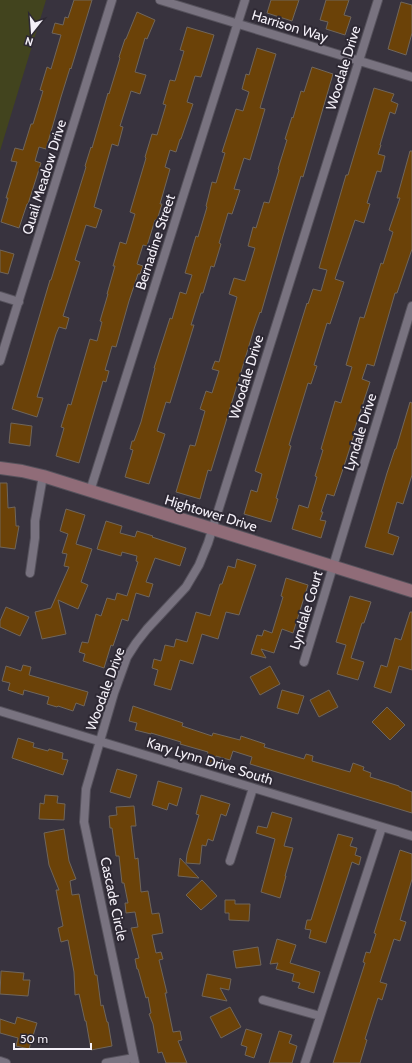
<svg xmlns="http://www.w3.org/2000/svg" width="412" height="1063" font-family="Cabin,sans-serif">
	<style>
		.green { fill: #42441e }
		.building { fill: #6b4208; stroke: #70665b }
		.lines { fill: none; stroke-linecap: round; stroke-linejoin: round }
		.street-casing { stroke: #56525c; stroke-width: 10 }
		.secondary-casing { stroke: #56525c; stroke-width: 14 }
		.street { stroke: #797380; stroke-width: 8 }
		.secondary { stroke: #906c78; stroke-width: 12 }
		.labels { text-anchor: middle; stroke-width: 4; stroke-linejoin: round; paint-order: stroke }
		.street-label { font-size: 14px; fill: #f4f0f8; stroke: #2e2934 }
	</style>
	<rect width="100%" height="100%" fill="#38333e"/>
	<path class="green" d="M0 0H46L0 151Z"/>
	<path class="building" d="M74 0H92L71 69 70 68 61 97 46 149 39 147 35 161 41 163 28 204H27L19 228 1 222 8 198H6L17 162 11 161 15 148 23 150 31 124H33L43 91 40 90 47 67 51 69 61 35 52 33 55 23 63 25 65 17 68 18Z
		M271 0H299L292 21 267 13Z
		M326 0H349L344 15 351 17 345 35 326 29 328 22 320 20Z
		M401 2 412 5V33L406 55 388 49Z
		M137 12 155 20 147 39 145 38 135 72 146 75 140 94 131 91 120 126 123 127 118 146 112 144 94 207 102 210 96 228 86 225 75 260 80 262 63 316 69 318 66 329 59 327 56 334 37 397 43 398 37 417 12 409 50 280H51L86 167 85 166 91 147 92 148 108 93 109 94 120 58 119 57 125 39H126Z
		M187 27 214 35 201 77 195 76 187 102 193 104 181 139H180L176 152 170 150 165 167 170 169 160 204H162L157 220H155L147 246 143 245 137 264 143 266 140 274H138L129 301 116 347 112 346 105 370 109 371 106 382 103 381 79 463 56 456 64 428 61 427 68 404 71 405 90 339 97 341 102 322 100 321 108 294H107L115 266H113L120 242 126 244 135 214 130 212 146 158 145 157 152 134 157 135 166 105 163 104 170 80 175 81 184 51 180 50Z
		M257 48 276 54 260 108 265 109 250 160 244 158 234 189 240 190 232 214 228 213 219 243 221 244 214 267 211 266 203 293H201L191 325H194L170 403 166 402 157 431 165 434 149 484 125 477 133 450 130 449 132 441H134L141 422 155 368H154L170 318 172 319 180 292 186 294 192 275 185 273 196 236 198 237 207 207 206 206 212 182 216 183 225 153 222 152 236 109 243 111 249 92 242 89 246 74 249 75Z
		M312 67 333 74 303 177 301 176 283 236 261 313 260 312 254 329 211 471 208 470 200 499 176 492 190 445 195 446 205 411 200 409 206 391 212 393 219 371 212 369 215 361 219 362 237 297 229 294 234 278 245 281 255 248 248 246 253 227 256 228 264 202 269 203 279 170 278 169 287 140 285 139 292 117 293 118 301 91 304 92Z
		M374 88 394 94 391 101 398 104 395 114 390 112 380 145H381L378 154 385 156 381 172 377 171 367 203 370 204 364 223 355 220 335 279 344 282 330 324 327 323 314 365 317 366 311 384 308 383 289 445 291 446 276 498 278 499 271 522 244 514 251 490 257 492 262 474 255 471 307 303 308 304 313 289 321 291 327 270 319 268 346 175H348Z
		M410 151H412V249L397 293H395L374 366 367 364 362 379 370 382 353 434 354 435 347 457 334 496 327 494 321 512H323L320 520 326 521 321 538 292 529 299 505 308 508 317 477 315 476 323 450 321 449 335 401 341 403 352 367 346 365 360 317 364 318 381 263 383 264 393 232 389 230 400 198H397Z
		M0 250 14 254 8 274 0 272Z
		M410 402 412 403V475L403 504 397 502 388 533 399 537 393 555 365 547 387 473 395 449H396Z
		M11 423 32 426 30 446 9 443Z
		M0 483H7L8 508 15 507 16 526H19L15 549 0 547Z
		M66 509 85 515 76 544 92 549 81 582 88 585 78 609 58 600 66 634 42 639 35 612 51 608 69 567 64 566 67 554 62 553 68 534 60 531Z
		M106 521 122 526 120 533 135 537 137 531 153 536 152 537 186 548 180 566 155 558 146 582 153 584 149 597 136 593 128 621 122 619 113 646 111 645 104 668 83 661 85 654 79 652 82 642 88 643 96 614 101 616 107 598 115 600 117 593 127 596 138 562 136 561 137 556 122 552 121 556 97 549Z
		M237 559 256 565 239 615 226 612 218 639 202 634 193 664 180 660 171 690 154 685 158 670 152 668 154 659 161 661 165 645 174 647 176 639 187 642 196 612 210 616 220 584H222L228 566 235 568Z
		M286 578 308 585 293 633 282 629 274 653 261 649 266 658 251 654 257 635 262 636 264 630 272 633 283 597 281 596Z
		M350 596 371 602 364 623H362L351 658 364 662 358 680 337 674 346 645 336 642Z
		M6 607 29 617 20 636 0 627V621Z
		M410 612H412V670L399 666 391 693 374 687 381 665 387 667 395 638 401 640Z
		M23 665 31 667 29 675 88 692 84 706 76 703 73 711 58 706 57 707 47 704 49 697 24 690 23 695 8 690 10 683 2 681 6 666 21 671Z
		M270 666 280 684 260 695 250 677Z
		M282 690 304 696 298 714 277 708Z
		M329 690 338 707 319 717 310 700Z
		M133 706 183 723 182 726 212 736 213 733 240 740 241 736 265 744 264 747 304 759 306 754 313 756 312 761 350 772 353 763 364 767 363 770 371 773 370 777 399 786V787L412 792V813L250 764 252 757 233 751 230 760 216 756 214 763 205 761 208 752 180 744 181 742 151 733V734L135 730 137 723 129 721Z
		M387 707 405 725 390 740 372 722Z
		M18 738 34 743 33 747 48 751 49 749 63 753 62 759 68 760 63 775 12 758Z
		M117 769 137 775 130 798 110 792Z
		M158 781 182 788 177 806 169 803 167 810 152 805Z
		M45 795 58 796 57 803 65 804 64 820 39 819 40 803 44 804Z
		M201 795 230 804 226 816 221 814 213 841 208 839 206 846 202 845 200 864 186 863 187 854 199 815 196 814Z
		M134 806 136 826H131L135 859 138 858 141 892 148 891 152 914 159 913 163 933 152 935 156 953 161 952 163 959 159 960 167 993H165L173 1032 180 1031 182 1040 178 1041 187 1063H166L162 1052 158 1053 153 1024 149 1014 151 1013 148 997 146 998 138 969H137L135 959 139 958 131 928 138 927 135 912 126 913 125 903H128L124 883H122L119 856H116L112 828H110L109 816 117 815 116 807Z
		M272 812 292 818 284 846 293 848 285 876H286L280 898 261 892 275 839 256 833 258 826 267 828Z
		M64 829 69 861 76 879 70 881 72 895 79 894 95 975H97L101 1006 103 1005 107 1022H108L112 1046 91 1050 86 1021H85L79 994 75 995 74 972 68 940 61 942 58 928 63 926 56 890H59L49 865 44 833Z
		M338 834 353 838 350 846 357 848 355 855 361 857 359 865 352 862 326 943 309 938 311 930 305 929 307 920H311Z
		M400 850 412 854V879L400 920 406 922 400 941 394 939 380 982 387 984 382 1000 378 998 365 1039 367 1040 360 1063H333L365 963 363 962 366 952 370 953 376 934 374 933Z
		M180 858 199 878 178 876Z
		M202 880 217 896 201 910 186 895Z
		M225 900H235V904H250L249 921 229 920V913H225Z
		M277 939 296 945 290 963 320 972 314 993 298 988 300 983 292 981 294 974 276 969 278 963 270 964Z
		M258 947 261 965 236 968 233 951Z
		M1 971 24 973 23 980H30L28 996 0 994Z
		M207 974 231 979 229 990 220 988 227 1001 202 996Z
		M230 1007 241 1027 221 1038 210 1017Z
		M17 1017 37 1023 29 1049 16 1046 18 1038 0 1033V1019L15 1024Z
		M246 1029 262 1034 254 1058 245 1055 247 1047 241 1045Z
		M279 1031 292 1035 289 1043 297 1046 292 1063H269Z"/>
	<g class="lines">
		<g class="street-casing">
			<path id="street" d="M160 0 412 77
				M0 296 19 302
				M0 361 112 0
				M90 491 245 0
				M30 573 35 538V521L43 476
				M304 662 412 306
				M0 711 412 836
				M230 861 253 788
				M263 1000 320 1016
				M0 1061 6 1063
				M106 1063 134 1058
				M135 1063 84 822 86 789 114 693 127 657 136 643 147 629 186 587 199 565 208 543 378 0
				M305 1063 382 827"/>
		</g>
		<g class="secondary-casing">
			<path id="secondary" d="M0 468 22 471 43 476 412 591"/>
		</g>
		<use href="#street" class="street"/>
		<use href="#secondary" class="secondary"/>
	</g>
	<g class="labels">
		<g class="street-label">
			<text transform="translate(290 26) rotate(17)" y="5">Harrison Way</text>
			<text transform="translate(343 68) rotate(-73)" y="5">Woodale Drive</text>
			<text transform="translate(44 177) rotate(-73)" y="5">Quail Meadow Drive</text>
			<text transform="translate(155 242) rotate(-72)" y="5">Bernadine Street</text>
			<text transform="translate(246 377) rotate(-73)" y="5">Woodale Drive</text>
			<text transform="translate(360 432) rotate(-73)" y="5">Lyndale Drive</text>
			<text transform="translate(211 513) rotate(17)" y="5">Hightower Drive</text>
			<text transform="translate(306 610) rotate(-73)" y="5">Lyndale Court</text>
			<text transform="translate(105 689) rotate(-70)" y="5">Woodale Drive</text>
			<text transform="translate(210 761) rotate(17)" y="5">Kary Lynn Drive South</text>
			<text transform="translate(114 899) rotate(78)" y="5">Cascade Circle</text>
		</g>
	</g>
	<g transform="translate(32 32) rotate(197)" stroke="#2e2934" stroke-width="3" paint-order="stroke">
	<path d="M0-3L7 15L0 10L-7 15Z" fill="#f4f0f8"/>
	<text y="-6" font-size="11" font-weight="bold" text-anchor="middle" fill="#f4f0f8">N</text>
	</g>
	<path d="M14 1043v6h77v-6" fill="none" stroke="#f4f0f8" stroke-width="2"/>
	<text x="20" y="1043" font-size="12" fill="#f4f0f8" stroke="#2e2934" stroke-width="3" paint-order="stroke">50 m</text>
</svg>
